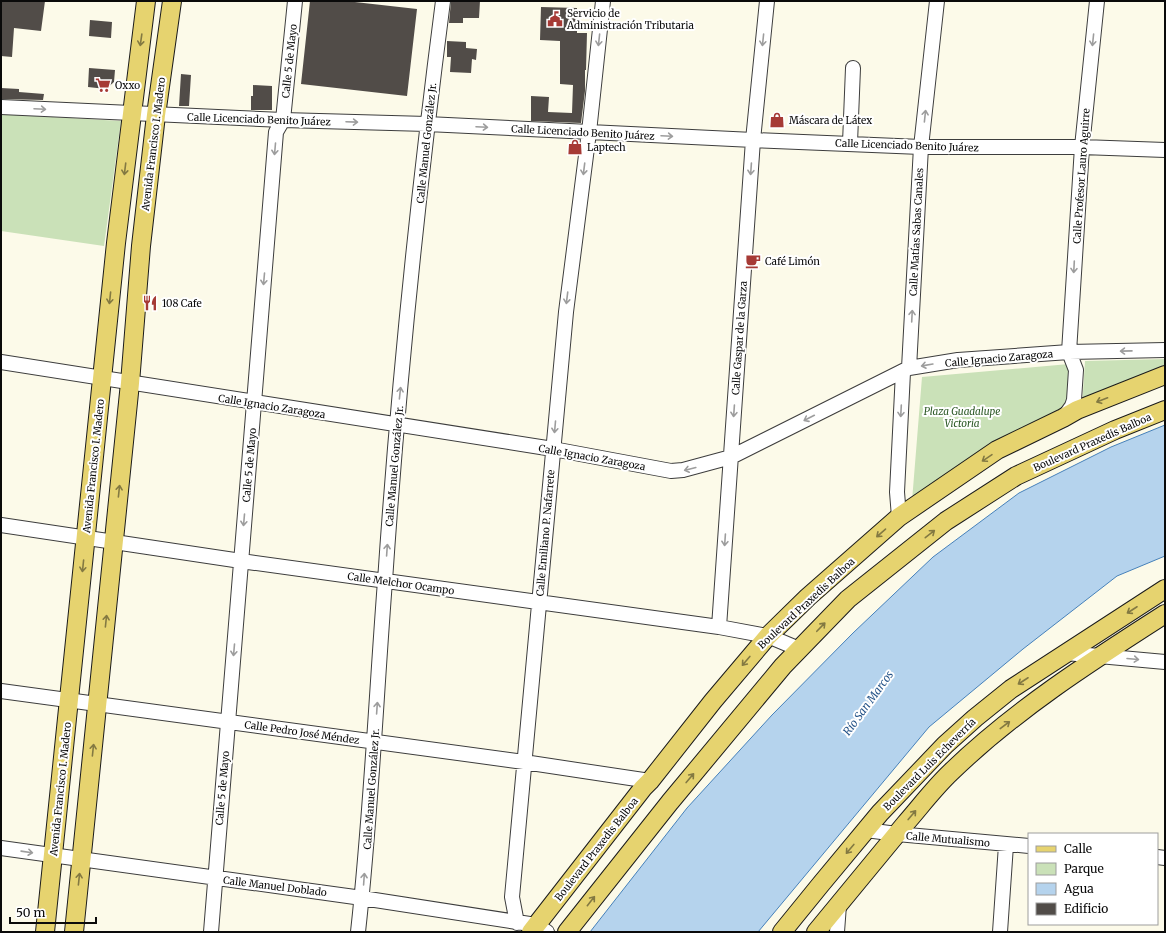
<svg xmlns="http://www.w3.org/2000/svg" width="1166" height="933" font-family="Merriweather,serif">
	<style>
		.green { fill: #cae1b8 }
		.water { fill: #b5d3ed; stroke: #4681ba }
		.building { fill: #514c48 }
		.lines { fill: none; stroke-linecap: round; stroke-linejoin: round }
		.minor-casing { stroke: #3d3d3d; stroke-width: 16 }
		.major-casing { stroke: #1b1b1b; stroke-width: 20 }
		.minor { stroke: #fff; stroke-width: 14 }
		.major { stroke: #e6d36f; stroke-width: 18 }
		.oneway { stroke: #837942 }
		.oneway2 { stroke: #9d9d9d }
		.labels { text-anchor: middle; stroke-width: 4; stroke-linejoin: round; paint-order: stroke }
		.poi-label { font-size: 10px; fill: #0a0a0a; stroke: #fff; text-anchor: start }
		.street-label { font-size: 10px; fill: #0a0a0a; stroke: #fff }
		.park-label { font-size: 10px; font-style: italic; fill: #2a5724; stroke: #fff }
		.water-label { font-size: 11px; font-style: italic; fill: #255489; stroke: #fff }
	</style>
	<rect width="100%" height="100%" fill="#fcfae9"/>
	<path class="green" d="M1 114 121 121 104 246 1 231Z
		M1165 359V371L1082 407 1085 361Z
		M1069 364V393L1062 412 912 501 922 377Z"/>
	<path class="water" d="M1165 425V556L1117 576 1023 649 929 727 758 932H590L687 808 772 715 853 633 933 557 1019 493 1111 447Z"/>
	<path class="building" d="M2 1H45L41 31 14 28 12 57 1 56V9Z
		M310 1H346L417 9 407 96 301 84Z
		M451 1H480L479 18H463V23H449Z
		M541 7 577 8V33H587L586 70H585V91L581 123 531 121V96L549 97 548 112 572 113 573 85 560 84V41L540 40Z
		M90 20 112 22 111 38 89 36Z
		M447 41 466 42V48L477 49 476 60 472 59 471 73 450 72 451 57H447Z
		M89 68 115 70 114 82 106 89 88 87Z
		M181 74 191 75 189 106H179Z
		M253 85 272 86V110H251V96H253Z
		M1 88 19 89V92L44 94 43 100 1 99Z"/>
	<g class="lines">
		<g class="minor-casing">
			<path id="minor" d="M1 107 283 120 427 124 753 140 921 147H1082L1165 150
				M850 143 853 68
				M1 362 553 449 671 471 683 470 731 457 909 368 958 360 1069 352 1165 350
				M909 368 921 147 937 1
				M1064 417 1072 406 1074 400 1076 370 1069 352 1082 147 1097 1
				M899 517 897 492 903 372
				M1 525 241 561 719 627 768 636 799 649
				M719 627 753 140 767 1
				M1066 653 1165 662
				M1 691 524 762 650 781
				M866 830 897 834 1029 846
				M1 848 362 898 536 925 547 932
				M1157 857 1165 858
				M517 923 512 897 566 312 589 132 603 1
				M211 932 276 132 283 120 295 1
				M358 932C371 815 376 698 385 581 398 387 418 194 443 1
				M837 932 839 905
				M1000 932 1006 845"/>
		</g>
		<g class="major-casing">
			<path id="major" d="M45 932 116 243 146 1
				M74 932 130 383 141 246 156 115 172 1
				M531 932 643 788 650 781 713 701 768 636 808 597 899 517 997 450 1063 418 1077 410 1165 375
				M567 932 670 802 783 666 848 599 946 521 1016 476 1115 430 1165 410
				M782 932 821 884 880 813 945 745 975 718 1011 689 1165 589
				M816 932C846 896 875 860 905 824 920 807 934 788 951 772 1015 710 1090 662 1165 614"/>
		</g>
		<use href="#minor" class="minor"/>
		<use href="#major" class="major"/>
	</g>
	<defs><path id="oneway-shaft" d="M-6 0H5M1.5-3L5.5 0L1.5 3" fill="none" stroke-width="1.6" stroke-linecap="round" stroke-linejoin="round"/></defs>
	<g class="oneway">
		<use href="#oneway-shaft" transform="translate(141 40) rotate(98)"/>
		<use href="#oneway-shaft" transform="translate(125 169) rotate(97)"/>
		<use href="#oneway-shaft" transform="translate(110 298) rotate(96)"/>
		<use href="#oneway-shaft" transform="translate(1102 400) rotate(159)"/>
		<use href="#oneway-shaft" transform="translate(987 458) rotate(146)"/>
		<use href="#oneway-shaft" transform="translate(119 491) rotate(-84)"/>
		<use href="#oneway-shaft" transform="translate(881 533) rotate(139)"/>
		<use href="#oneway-shaft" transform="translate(930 534) rotate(-38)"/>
		<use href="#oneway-shaft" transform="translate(83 566) rotate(96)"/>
		<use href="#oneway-shaft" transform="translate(1132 610) rotate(147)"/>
		<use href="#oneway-shaft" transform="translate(106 621) rotate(-84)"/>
		<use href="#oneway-shaft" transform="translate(821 627) rotate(-46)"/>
		<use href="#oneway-shaft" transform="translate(746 661) rotate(130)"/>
		<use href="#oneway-shaft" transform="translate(1023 681) rotate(147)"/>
		<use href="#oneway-shaft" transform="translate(1005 725) rotate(-37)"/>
		<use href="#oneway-shaft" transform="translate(93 750) rotate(-84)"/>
		<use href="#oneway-shaft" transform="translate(690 778) rotate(-50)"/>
		<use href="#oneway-shaft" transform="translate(912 815) rotate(-50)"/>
		<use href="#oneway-shaft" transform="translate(850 849) rotate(130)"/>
		<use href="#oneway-shaft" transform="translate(79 879) rotate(-84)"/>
		<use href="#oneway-shaft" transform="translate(591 901) rotate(-52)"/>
	</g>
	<g class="oneway2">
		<use href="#oneway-shaft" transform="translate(599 40) rotate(96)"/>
		<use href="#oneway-shaft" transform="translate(763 40) rotate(96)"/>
		<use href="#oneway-shaft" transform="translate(1093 40) rotate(96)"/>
		<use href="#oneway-shaft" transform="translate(40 109) rotate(3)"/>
		<use href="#oneway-shaft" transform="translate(925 116) rotate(-84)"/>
		<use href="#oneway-shaft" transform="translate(352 122) rotate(2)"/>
		<use href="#oneway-shaft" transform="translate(482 127) rotate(3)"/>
		<use href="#oneway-shaft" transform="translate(667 136) rotate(3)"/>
		<use href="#oneway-shaft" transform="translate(275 149) rotate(95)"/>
		<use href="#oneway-shaft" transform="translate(584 169) rotate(97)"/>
		<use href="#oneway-shaft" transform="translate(751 169) rotate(94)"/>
		<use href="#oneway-shaft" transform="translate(1074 267) rotate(93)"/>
		<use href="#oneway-shaft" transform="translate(264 279) rotate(95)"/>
		<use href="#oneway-shaft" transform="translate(567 298) rotate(97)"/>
		<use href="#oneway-shaft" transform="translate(912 316) rotate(-87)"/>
		<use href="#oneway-shaft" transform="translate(1126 351) rotate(179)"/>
		<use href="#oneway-shaft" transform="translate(927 365) rotate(170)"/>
		<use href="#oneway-shaft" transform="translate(400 393) rotate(-84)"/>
		<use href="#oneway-shaft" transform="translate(734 411) rotate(94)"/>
		<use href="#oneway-shaft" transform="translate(901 411) rotate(93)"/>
		<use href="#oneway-shaft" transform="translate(809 418) rotate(153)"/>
		<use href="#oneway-shaft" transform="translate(555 427) rotate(95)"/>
		<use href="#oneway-shaft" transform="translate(690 469) rotate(166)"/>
		<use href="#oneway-shaft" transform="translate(244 520) rotate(95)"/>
		<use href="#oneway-shaft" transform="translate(725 540) rotate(94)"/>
		<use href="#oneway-shaft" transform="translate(387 550) rotate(-86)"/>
		<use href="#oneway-shaft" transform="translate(234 650) rotate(95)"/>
		<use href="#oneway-shaft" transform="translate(1133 659) rotate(5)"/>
		<use href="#oneway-shaft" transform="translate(377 708) rotate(-86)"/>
		<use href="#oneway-shaft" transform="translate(27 852) rotate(8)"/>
		<use href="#oneway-shaft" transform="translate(364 879) rotate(-86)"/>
	</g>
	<defs>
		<g id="civic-bare" transform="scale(1.2)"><path d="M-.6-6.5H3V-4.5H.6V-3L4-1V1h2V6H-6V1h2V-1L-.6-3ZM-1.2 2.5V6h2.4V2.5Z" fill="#a63a35" stroke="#fff" stroke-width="2.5" paint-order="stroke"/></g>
		<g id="supermarket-bare" transform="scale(1.2)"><path d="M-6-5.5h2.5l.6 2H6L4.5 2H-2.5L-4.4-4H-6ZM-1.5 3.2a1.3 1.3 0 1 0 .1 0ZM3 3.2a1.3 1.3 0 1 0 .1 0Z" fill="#a63a35" stroke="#fff" stroke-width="2.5" paint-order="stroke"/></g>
		<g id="shop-bare" transform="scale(1.2)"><path d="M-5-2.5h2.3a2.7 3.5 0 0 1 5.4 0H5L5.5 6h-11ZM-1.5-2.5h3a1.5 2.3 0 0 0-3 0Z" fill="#a63a35" stroke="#fff" stroke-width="2.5" paint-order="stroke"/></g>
		<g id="cafe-bare" transform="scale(1.2)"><path d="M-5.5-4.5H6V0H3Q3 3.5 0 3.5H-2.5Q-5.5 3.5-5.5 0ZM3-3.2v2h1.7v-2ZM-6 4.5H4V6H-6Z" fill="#a63a35" stroke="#fff" stroke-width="2.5" paint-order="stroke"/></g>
		<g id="restaurant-bare" transform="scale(1.2)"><path d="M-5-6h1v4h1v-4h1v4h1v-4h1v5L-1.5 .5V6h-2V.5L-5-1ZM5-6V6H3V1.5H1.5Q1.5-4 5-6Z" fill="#a63a35" stroke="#fff" stroke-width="2.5" paint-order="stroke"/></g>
	</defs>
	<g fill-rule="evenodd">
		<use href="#civic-bare" x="555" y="19"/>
		<use href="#supermarket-bare" x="103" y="85"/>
		<use href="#shop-bare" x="777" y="120"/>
		<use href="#shop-bare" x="575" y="147"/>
		<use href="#cafe-bare" x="753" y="261"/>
		<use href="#restaurant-bare" x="150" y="303"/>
	</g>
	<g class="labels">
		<g class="poi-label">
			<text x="567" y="17">Servicio de<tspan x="567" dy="12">Administración Tributaria</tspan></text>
			<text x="115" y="89">Oxxo</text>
			<text x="789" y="124">Máscara de Látex</text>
			<text x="587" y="151">Laptech</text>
			<text x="765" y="265">Café Limón</text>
			<text x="162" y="307">108 Cafe</text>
		</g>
		<g class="street-label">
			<text transform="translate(289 61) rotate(-84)" y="4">Calle 5 de Mayo</text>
			<text transform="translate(259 119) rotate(2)" y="4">Calle Licenciado Benito Juárez</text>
			<text transform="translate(583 132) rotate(3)" y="4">Calle Licenciado Benito Juárez</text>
			<text transform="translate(426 143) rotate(-84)" y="4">Calle Manuel González Jr.</text>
			<text transform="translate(153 144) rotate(-83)" y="4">Avenida Francisco I. Madero</text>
			<text transform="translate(907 145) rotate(2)" y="4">Calle Licenciado Benito Juárez</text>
			<text transform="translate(1081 176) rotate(-86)" y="4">Calle Profesor Lauro Aguirre</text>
			<text transform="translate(916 232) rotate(-87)" y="4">Calle Matías Sabas Canales</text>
			<text transform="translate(739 338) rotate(-86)" y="4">Calle Gaspar de la Garza</text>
			<text transform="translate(999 358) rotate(-5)" y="4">Calle Ignacio Zaragoza</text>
			<text transform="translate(272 406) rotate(9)" y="4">Calle Ignacio Zaragoza</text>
			<text transform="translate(1092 442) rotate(-24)" y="4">Boulevard Praxedis Balboa</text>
			<text transform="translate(592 457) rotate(10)" y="4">Calle Ignacio Zaragoza</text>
			<text transform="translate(249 465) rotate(-85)" y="4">Calle 5 de Mayo</text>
			<text transform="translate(93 466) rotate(-84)" y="4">Avenida Francisco I. Madero</text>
			<text transform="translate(394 466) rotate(-85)" y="4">Calle Manuel González Jr.</text>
			<text transform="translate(545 533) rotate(-85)" y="4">Calle Emiliano P. Nafarrete</text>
			<text transform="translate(401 583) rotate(8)" y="4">Calle Melchor Ocampo</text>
			<text transform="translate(806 603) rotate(-43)" y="4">Boulevard Praxedis Balboa</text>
			<text transform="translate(302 732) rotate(8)" y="4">Calle Pedro José Méndez</text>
			<text transform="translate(929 764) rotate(-45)" y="4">Boulevard Luis Echeverría</text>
			<text transform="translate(222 788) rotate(-85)" y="4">Calle 5 de Mayo</text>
			<text transform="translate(60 789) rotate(-84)" y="4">Avenida Francisco I. Madero</text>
			<text transform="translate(371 789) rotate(-86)" y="4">Calle Manuel González Jr.</text>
			<text transform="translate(948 839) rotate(5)" y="4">Calle Mutualismo</text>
			<text transform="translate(596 849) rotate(-52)" y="4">Boulevard Praxedis Balboa</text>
			<text transform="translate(275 886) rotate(7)" y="4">Calle Manuel Doblado</text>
		</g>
		<g class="park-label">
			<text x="962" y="415">Plaza Guadalupe<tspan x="962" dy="12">Victoria</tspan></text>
		</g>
		<g class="water-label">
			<text transform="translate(868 703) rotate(-54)" y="4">Río San Marcos</text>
		</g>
	</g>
	<rect width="1166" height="933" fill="none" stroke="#0a0a0a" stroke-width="4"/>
	<rect x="1028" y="833" width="130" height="92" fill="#ffffff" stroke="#9d9d9d"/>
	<rect x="1036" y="846" width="20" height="6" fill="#e6d36f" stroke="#9d9d9d"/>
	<text x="1064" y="853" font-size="12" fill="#0a0a0a">Calle</text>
	<rect x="1036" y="863" width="20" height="12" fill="#cae1b8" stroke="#9d9d9d"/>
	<text x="1064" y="873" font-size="12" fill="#0a0a0a">Parque</text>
	<rect x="1036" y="883" width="20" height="12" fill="#b5d3ed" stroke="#9d9d9d"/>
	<text x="1064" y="893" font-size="12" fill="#0a0a0a">Agua</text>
	<rect x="1036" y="903" width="20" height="12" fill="#514c48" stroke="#9d9d9d"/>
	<text x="1064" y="913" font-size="12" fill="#0a0a0a">Edificio</text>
	<path d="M10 917v6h86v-6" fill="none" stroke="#0a0a0a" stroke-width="2"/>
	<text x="16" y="917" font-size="12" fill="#0a0a0a" stroke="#ffffff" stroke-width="3" paint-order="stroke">50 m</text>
</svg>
